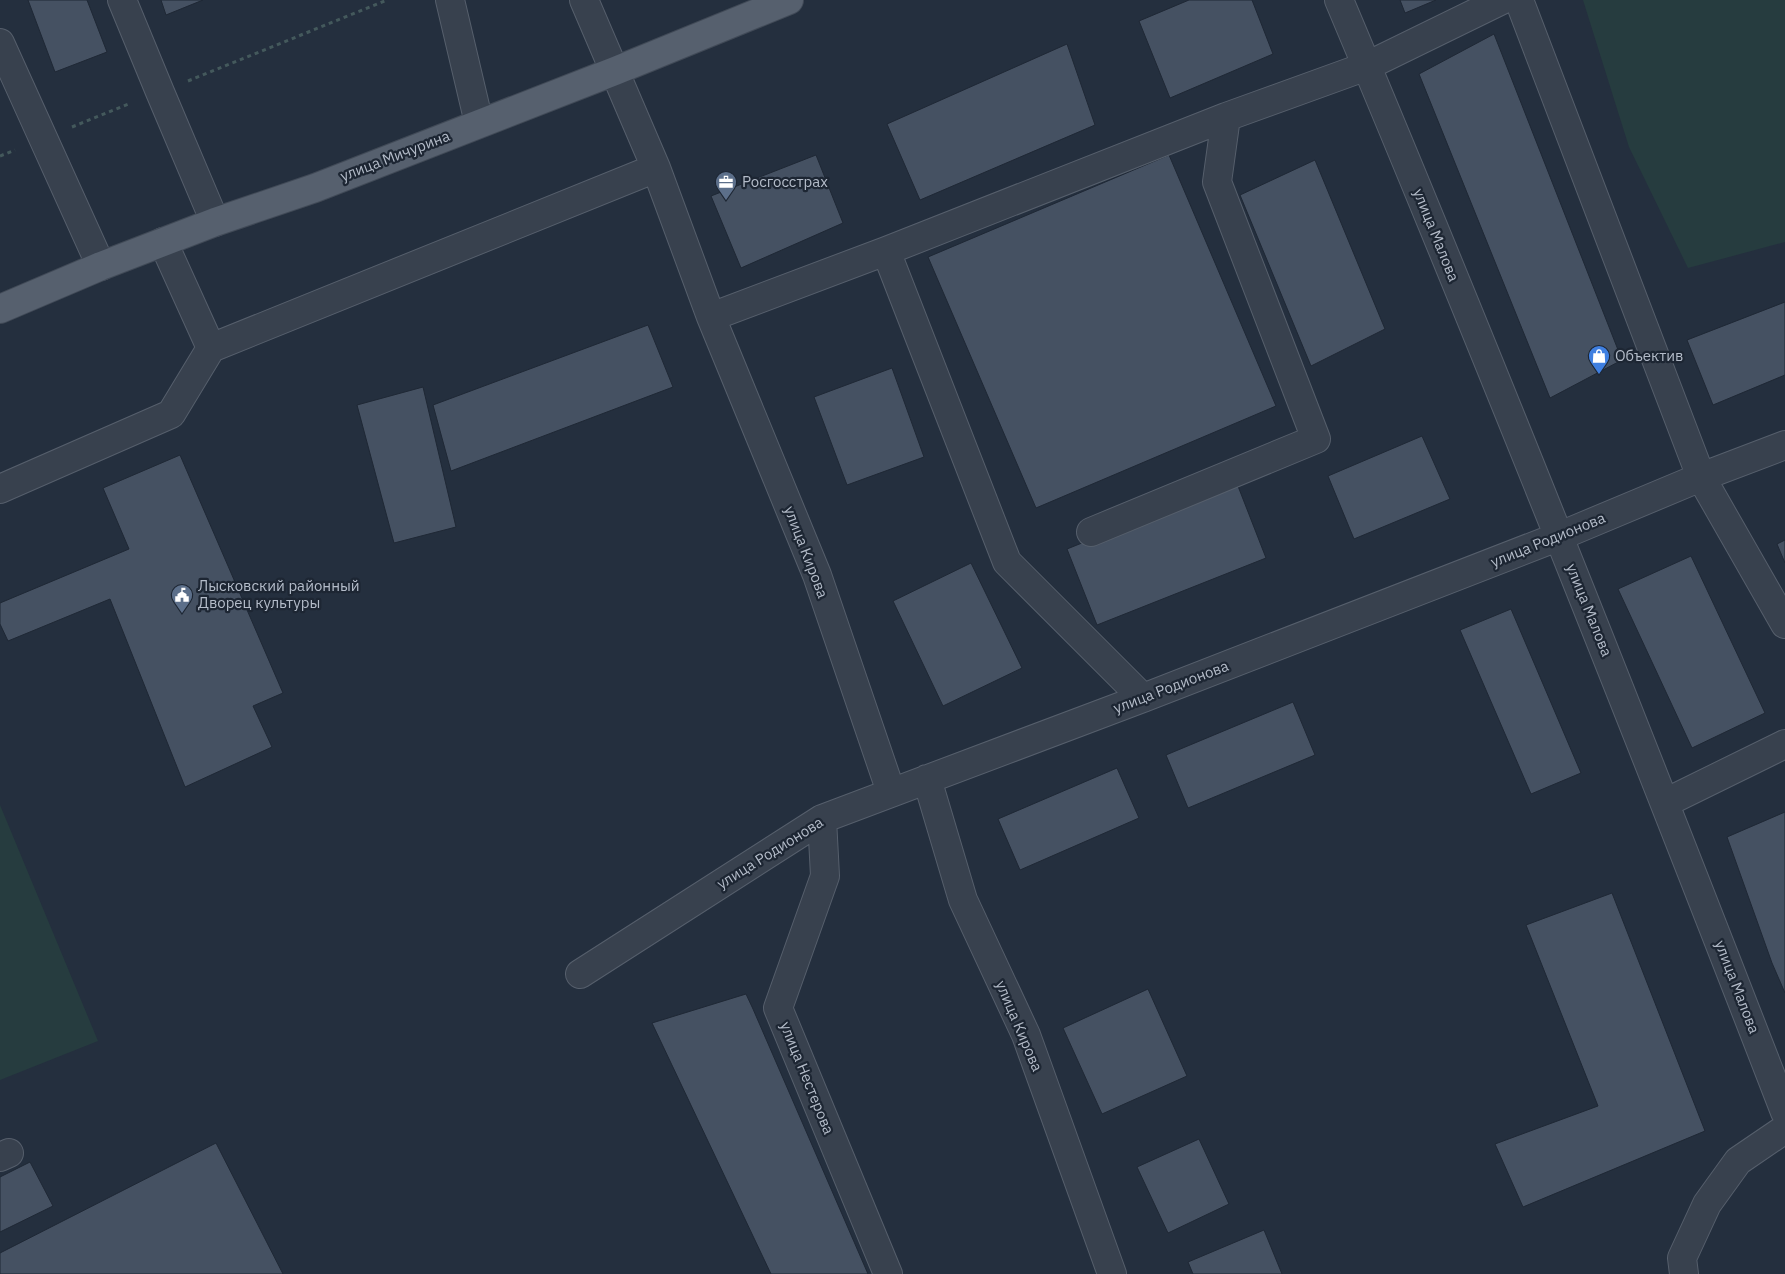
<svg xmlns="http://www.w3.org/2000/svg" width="1785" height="1274" font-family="'IBM Plex Sans',sans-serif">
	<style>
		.green { fill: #263c3f }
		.building { fill: #455162; stroke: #1f2835 }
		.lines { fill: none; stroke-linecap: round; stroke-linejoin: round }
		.minor-casing { stroke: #565f6c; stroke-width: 30 }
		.major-casing { stroke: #414a57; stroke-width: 30 }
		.path { stroke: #44595c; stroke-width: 3; stroke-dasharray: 4 4; stroke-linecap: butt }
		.minor { stroke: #38414e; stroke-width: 28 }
		.major { stroke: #56606e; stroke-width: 28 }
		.labels { text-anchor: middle; stroke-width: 4.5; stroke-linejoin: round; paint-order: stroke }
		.street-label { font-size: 15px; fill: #b4bcc9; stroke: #1d2633 }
		.poi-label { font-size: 15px; fill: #b4bcc9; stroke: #1d2633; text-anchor: start }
	</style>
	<rect width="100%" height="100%" fill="#242f3e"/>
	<path class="green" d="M1583 0H1785V242L1688 268 1629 147Z
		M0 805 98 1041 0 1080Z"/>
	<path class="building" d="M28 0H87L107 52 55 72Z
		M161 0H203L166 15Z
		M1189 0H1252L1273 54 1170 98 1139 21Z
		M1400 0H1436L1405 13Z
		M1494 34 1622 360 1550 398 1419 74Z
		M1067 44 1095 125 920 200 887 124Z
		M816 155 843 223 741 268 711 196Z
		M1169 155 1276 406 1036 508 928 257Z
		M1315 160 1385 329 1311 366 1240 195Z
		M1785 302V375L1713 405 1687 340Z
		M648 325 673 387 451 471 433 405Z
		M892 368 924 457 847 485 814 397Z
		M423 387 456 527 394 543 357 405Z
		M1422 436 1450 499 1354 539 1328 476Z
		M180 455 283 693 253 706 272 747 185 787 110 599 8 641 0 624V603L129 549 103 488Z
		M1236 481 1266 558 1097 625 1067 549Z
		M1785 540V563L1777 544Z
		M1691 556 1765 713 1692 748 1618 589Z
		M971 563 1022 668 943 706 893 601Z
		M1511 609 1581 773 1531 794 1460 630Z
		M1293 702 1315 755 1188 808 1166 755Z
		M1117 768 1139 818 1020 870 998 819Z
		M1785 812V993L1772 963 1727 837Z
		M1612 893 1705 1131 1523 1207 1495 1144 1598 1106 1526 925Z
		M1148 989 1187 1076 1102 1114 1063 1028Z
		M746 994 753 1009 868 1274H771L652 1023Z
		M1199 1139 1229 1204 1168 1233 1137 1167Z
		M216 1143 283 1274H0V1253Z
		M30 1162 53 1206 0 1232V1177Z
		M1264 1230 1282 1274H1193L1188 1262Z"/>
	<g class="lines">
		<g class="minor-casing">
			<path id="minor" d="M122 0 160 92 215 222
				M450 0 479 123
				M584 0 656 168 711 317 886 251 1226 117 1367 66 1502 0
				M1339 0C1494 368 1641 740 1785 1112
				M1519 0 1701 477 1785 624
				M0 43 101 266
				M886 251 1007 562 1143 698
				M711 317 817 575 891 792
				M211 348 656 168
				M0 489 171 414 211 348 163 242
				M1091 532 1316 439 1217 182 1226 117
				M927 779 963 900 1026 1035 1112 1274
				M1665 803 1785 744
				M822 819 825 876 778 1008 888 1274
				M580 974 822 819 1143 698 1560 536 1701 477 1785 445
				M0 1157 9 1153
				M1684 1274 1682 1258 1707 1204 1738 1161 1785 1129"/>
		</g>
		<g class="major-casing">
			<path id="major" d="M0 309 101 266 215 222 315 188 615 71 789 0"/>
		</g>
		<path class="path" d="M188 81 387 0
			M72 127 131 103
			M0 156 15 150"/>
		<use href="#minor" class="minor"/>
		<use href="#major" class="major"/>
	</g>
	<defs>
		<g id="office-pin" transform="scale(1.125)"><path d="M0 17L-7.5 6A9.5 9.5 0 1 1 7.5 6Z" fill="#5c6f8a" stroke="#1d2633"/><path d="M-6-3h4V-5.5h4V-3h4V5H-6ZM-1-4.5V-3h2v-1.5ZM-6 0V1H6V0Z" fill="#fff"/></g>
		<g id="shop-pin" transform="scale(1.125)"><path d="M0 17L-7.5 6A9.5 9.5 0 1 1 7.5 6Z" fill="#3f7fe0" stroke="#1d2633"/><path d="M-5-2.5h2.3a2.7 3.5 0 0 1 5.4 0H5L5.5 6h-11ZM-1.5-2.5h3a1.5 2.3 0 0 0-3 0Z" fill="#fff"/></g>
		<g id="civic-pin" transform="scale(1.125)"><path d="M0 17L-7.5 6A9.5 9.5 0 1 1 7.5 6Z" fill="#5c6f8a" stroke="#1d2633"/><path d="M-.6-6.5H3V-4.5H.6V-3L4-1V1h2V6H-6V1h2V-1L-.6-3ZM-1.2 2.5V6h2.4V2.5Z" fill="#fff"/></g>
	</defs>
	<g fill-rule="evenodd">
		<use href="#office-pin" x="726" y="182"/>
		<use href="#shop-pin" x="1599" y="356"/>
		<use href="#civic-pin" x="182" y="595"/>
	</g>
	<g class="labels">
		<g class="street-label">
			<text transform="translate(395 156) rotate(-21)" y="5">улица Мичурина</text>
			<text transform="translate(1436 235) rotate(68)" y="5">улица Малова</text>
			<text transform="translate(1548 540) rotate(-22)" y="5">улица Родионова</text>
			<text transform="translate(806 552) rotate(69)" y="5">улица Кирова</text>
			<text transform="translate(1589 610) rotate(68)" y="5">улица Малова</text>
			<text transform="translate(1171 687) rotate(-21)" y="5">улица Родионова</text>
			<text transform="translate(770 853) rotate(-32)" y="5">улица Родионова</text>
			<text transform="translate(1737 987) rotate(69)" y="5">улица Малова</text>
			<text transform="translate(1019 1026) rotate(67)" y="5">улица Кирова</text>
			<text transform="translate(807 1078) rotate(68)" y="5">улица Нестерова</text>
		</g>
		<g class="poi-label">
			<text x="742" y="187">Росгосстрах</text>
			<text x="1615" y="361">Объектив</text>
			<text x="198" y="591">Лысковский районный<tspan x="198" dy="17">Дворец культуры</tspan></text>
		</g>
	</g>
</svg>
